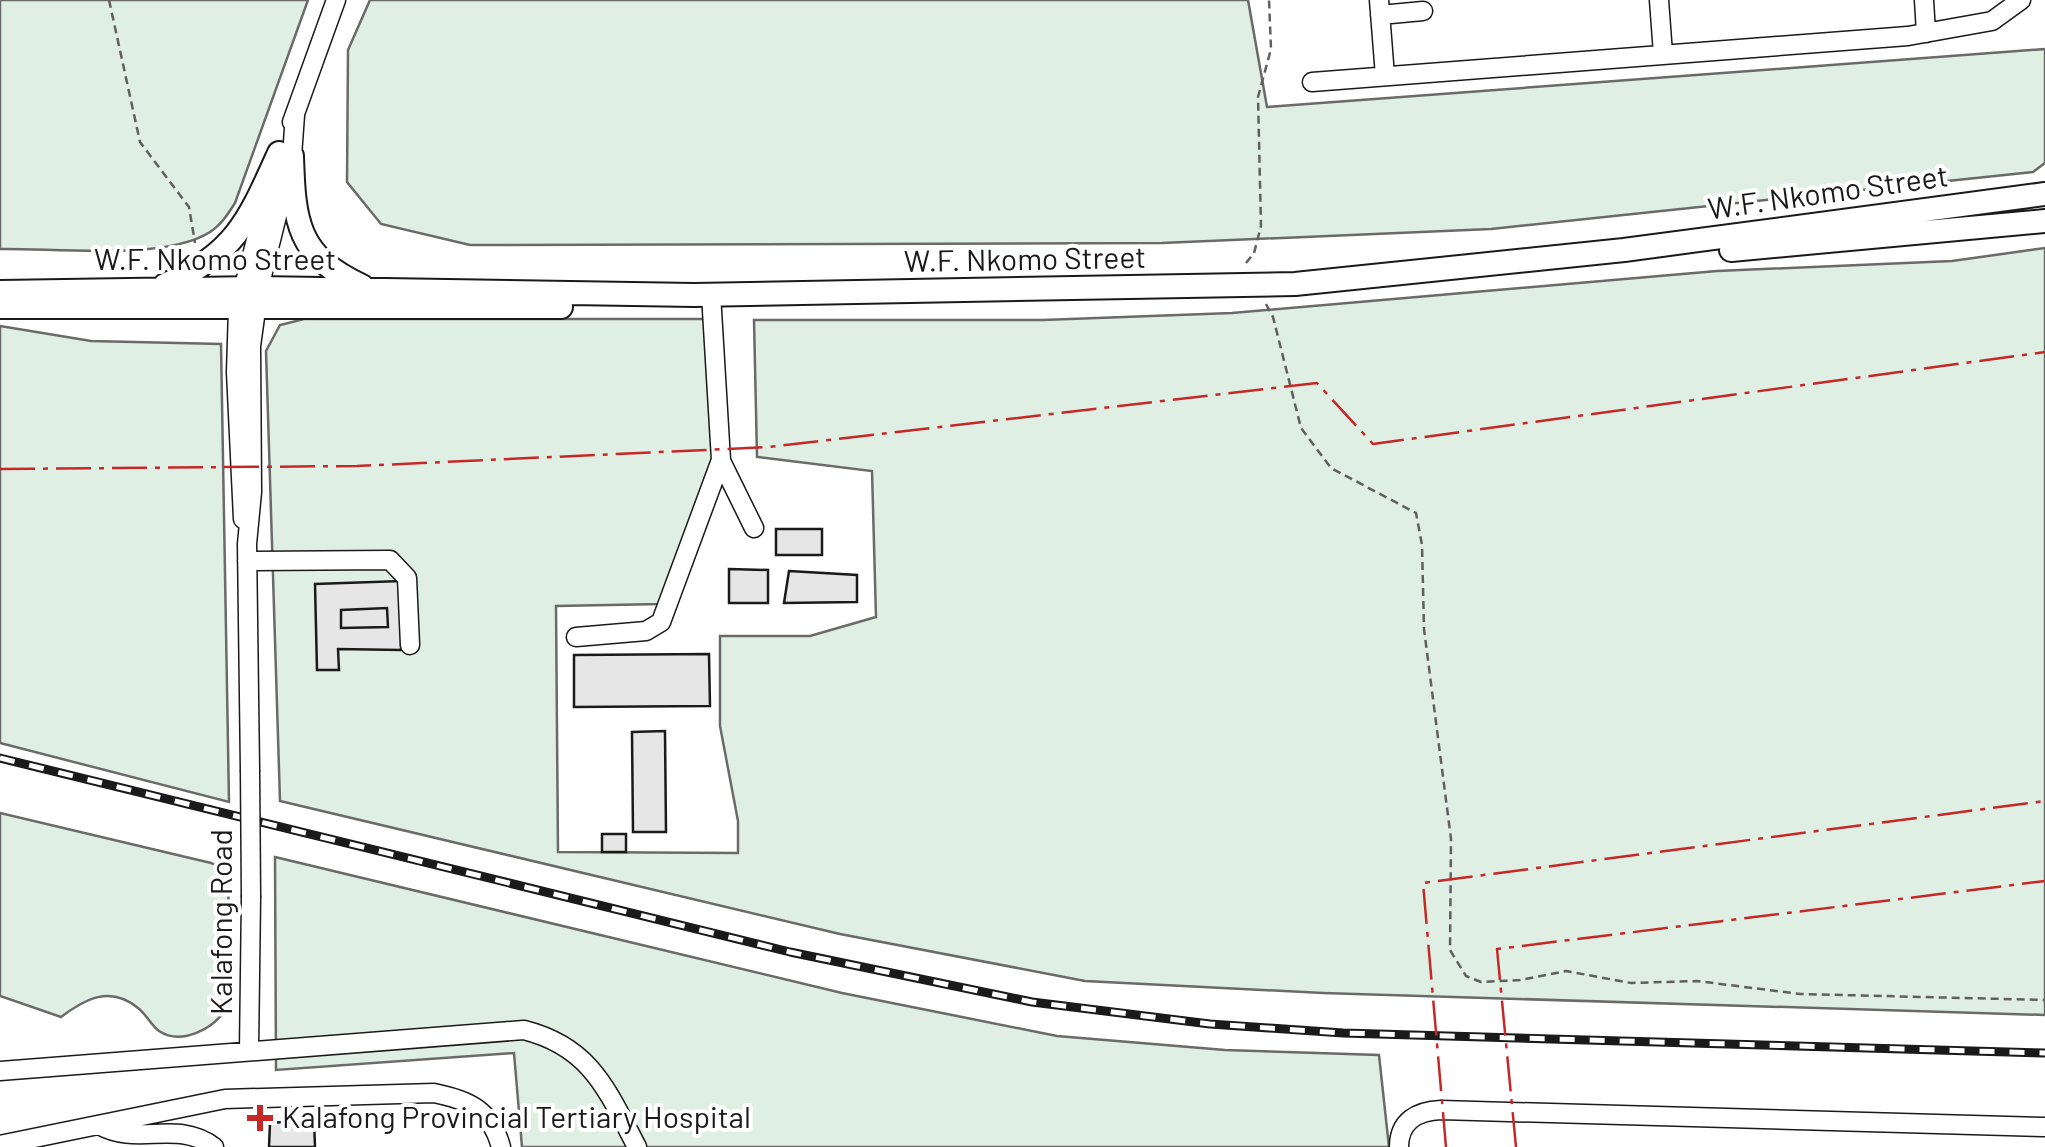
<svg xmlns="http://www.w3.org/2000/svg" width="2045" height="1147" font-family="Barlow,sans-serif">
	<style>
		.green { fill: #e0efe3; stroke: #6a6a6a; stroke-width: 2.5 }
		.building { fill: #e6e6e6; stroke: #1a1a1a; stroke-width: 2.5; fill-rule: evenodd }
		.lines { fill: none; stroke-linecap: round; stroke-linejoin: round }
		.minor-casing { stroke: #1a1a1a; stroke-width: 21 }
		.major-casing { stroke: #1a1a1a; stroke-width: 26 }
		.path { stroke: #5f5f5f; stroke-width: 2.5; stroke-dasharray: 8 5; stroke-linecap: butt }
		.minor { stroke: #fff; stroke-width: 18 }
		.major { stroke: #fff; stroke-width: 22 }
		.rail-casing { stroke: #1a1a1a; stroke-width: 9 }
		.rail { stroke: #fff; stroke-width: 5; stroke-dasharray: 15; stroke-linecap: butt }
		.minor-bridge-casing { stroke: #1a1a1a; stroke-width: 21; stroke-linecap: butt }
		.minor-bridge { stroke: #fff; stroke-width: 18 }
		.power { stroke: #c62828; stroke-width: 2.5; stroke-dasharray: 35 8 5 8; stroke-linecap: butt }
		.poi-dot { fill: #c62828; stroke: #fff; stroke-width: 4 }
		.labels { text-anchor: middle; stroke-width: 8; stroke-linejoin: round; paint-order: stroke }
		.street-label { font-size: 30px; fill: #1a1a1a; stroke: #fff }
		.poi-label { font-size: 30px; fill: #1a1a1a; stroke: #fff; text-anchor: start }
	</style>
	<rect width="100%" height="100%" fill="#fff"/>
	<path class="green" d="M0 0H308L235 203C228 214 221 225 210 232 165 261 54 248 0 249Z
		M370 0H1248L1267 107 2045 49V163L2033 172 1491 229 1162 243 470 245 381 224 347 182 348 50Z
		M2045 248V1015L1323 993 1085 981 840 934 280 801 266 351 280 325 304 319H709L716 463 662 604 556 606 558 852 738 853V821L720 726V636H810L876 617 872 471 757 457 754 320H1043L1232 313 1717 271 1952 261Z
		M0 326 91 341 221 344 229 802 0 743Z
		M0 813 211 863 229 872 226 1008C215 1028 182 1046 159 1031 151 1025 146 1014 138 1008 110 985 85 999 61 1017L0 996Z
		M275 857 842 993 1057 1036 1225 1050 1379 1055 1389 1147H522L514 1053 276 1070Z"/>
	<path class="building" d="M776 529H822V555H776Z
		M729 569 768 570V603H729Z
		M789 571 857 575V602L784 603Z
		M402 581 401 650 338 649 339 670H317L315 584ZM387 608 388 627 341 628V610Z
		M387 608 388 627 341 628V610Z
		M709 654 710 706 574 707V655Z
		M665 731 666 832H633L632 732Z
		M602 834H626V852H602Z
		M314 1120 315 1147H269L270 1123Z"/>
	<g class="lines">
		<g class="minor-casing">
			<path id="minor" d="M1379 0 1385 76
				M1659 0 1663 54
				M1924 0 1926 33
				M1380 15 1423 11
				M1312 82 1908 36 1992 21 2021 0
				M292 122 336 0
				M721 461 754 528
				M243 519 236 372 238 309 268 194
				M247 561 390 560 407 578 410 645
				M576 637 646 631 661 622 721 460 711 294
				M250 770 247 544 252 492 251 346 259 288 292 156 295 115
				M249 1051 251 897
				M0 1071 524 1030C591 1047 607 1090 637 1147
				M99 1125C137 1147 178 1119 214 1147
				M0 1145 225 1099 434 1093C469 1100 491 1110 501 1147
				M1399 1147C1399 1121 1417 1111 1441 1110L2045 1127"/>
		</g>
		<g class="major-casing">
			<path id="major" d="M292 156C294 222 297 256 362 286
				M1731 250 2045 221
				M165 285C236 252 248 222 279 153
				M0 292 259 288 694 295 1295 284 1624 250 2045 194
				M0 307H561"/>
		</g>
		<path class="path" d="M109 0 140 142 189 207 195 243
			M1246 263 1254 253 1261 226 1258 97 1271 49 1269 0
			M1266 304 1273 317 1301 428 1331 468 1416 513 1422 545 1424 629 1451 839 1450 950 1466 976 1481 982 1520 980 1566 971 1631 983 1697 981 1800 994 2045 1000"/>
		<use href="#minor" class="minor"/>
		<use href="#major" class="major"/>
		<g class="rail-casing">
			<path id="rail" d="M0 758 790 952 1032 1002 1210 1024 1343 1033 2045 1053"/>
		</g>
		<use href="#rail" class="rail"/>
		<g class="minor-bridge-casing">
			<path id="minor-bridge" d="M250 770 251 897"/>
		</g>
		<use href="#minor-bridge" class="minor-bridge"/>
		<path class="power" d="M0 469 357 466 769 447 1317 383 1373 444 2045 352
			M1446 1147 1423 883 2045 801
			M1516 1147 1497 949 2045 881"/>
	</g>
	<path class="poi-dot" d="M255 1103h10v10h10v10h-10v10h-10v-10h-10v-10h10z"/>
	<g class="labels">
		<g class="street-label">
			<text transform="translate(1828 193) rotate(-8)" y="10">W.F. Nkomo Street</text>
			<text x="215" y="270">W.F. Nkomo Street</text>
			<text transform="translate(1025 260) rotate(-1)" y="10">W.F. Nkomo Street</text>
			<text transform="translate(222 922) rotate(-90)" y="10">Kalafong Road</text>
		</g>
		<g class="poi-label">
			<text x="282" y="1128">Kalafong Provincial Tertiary Hospital</text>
		</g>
	</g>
</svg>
